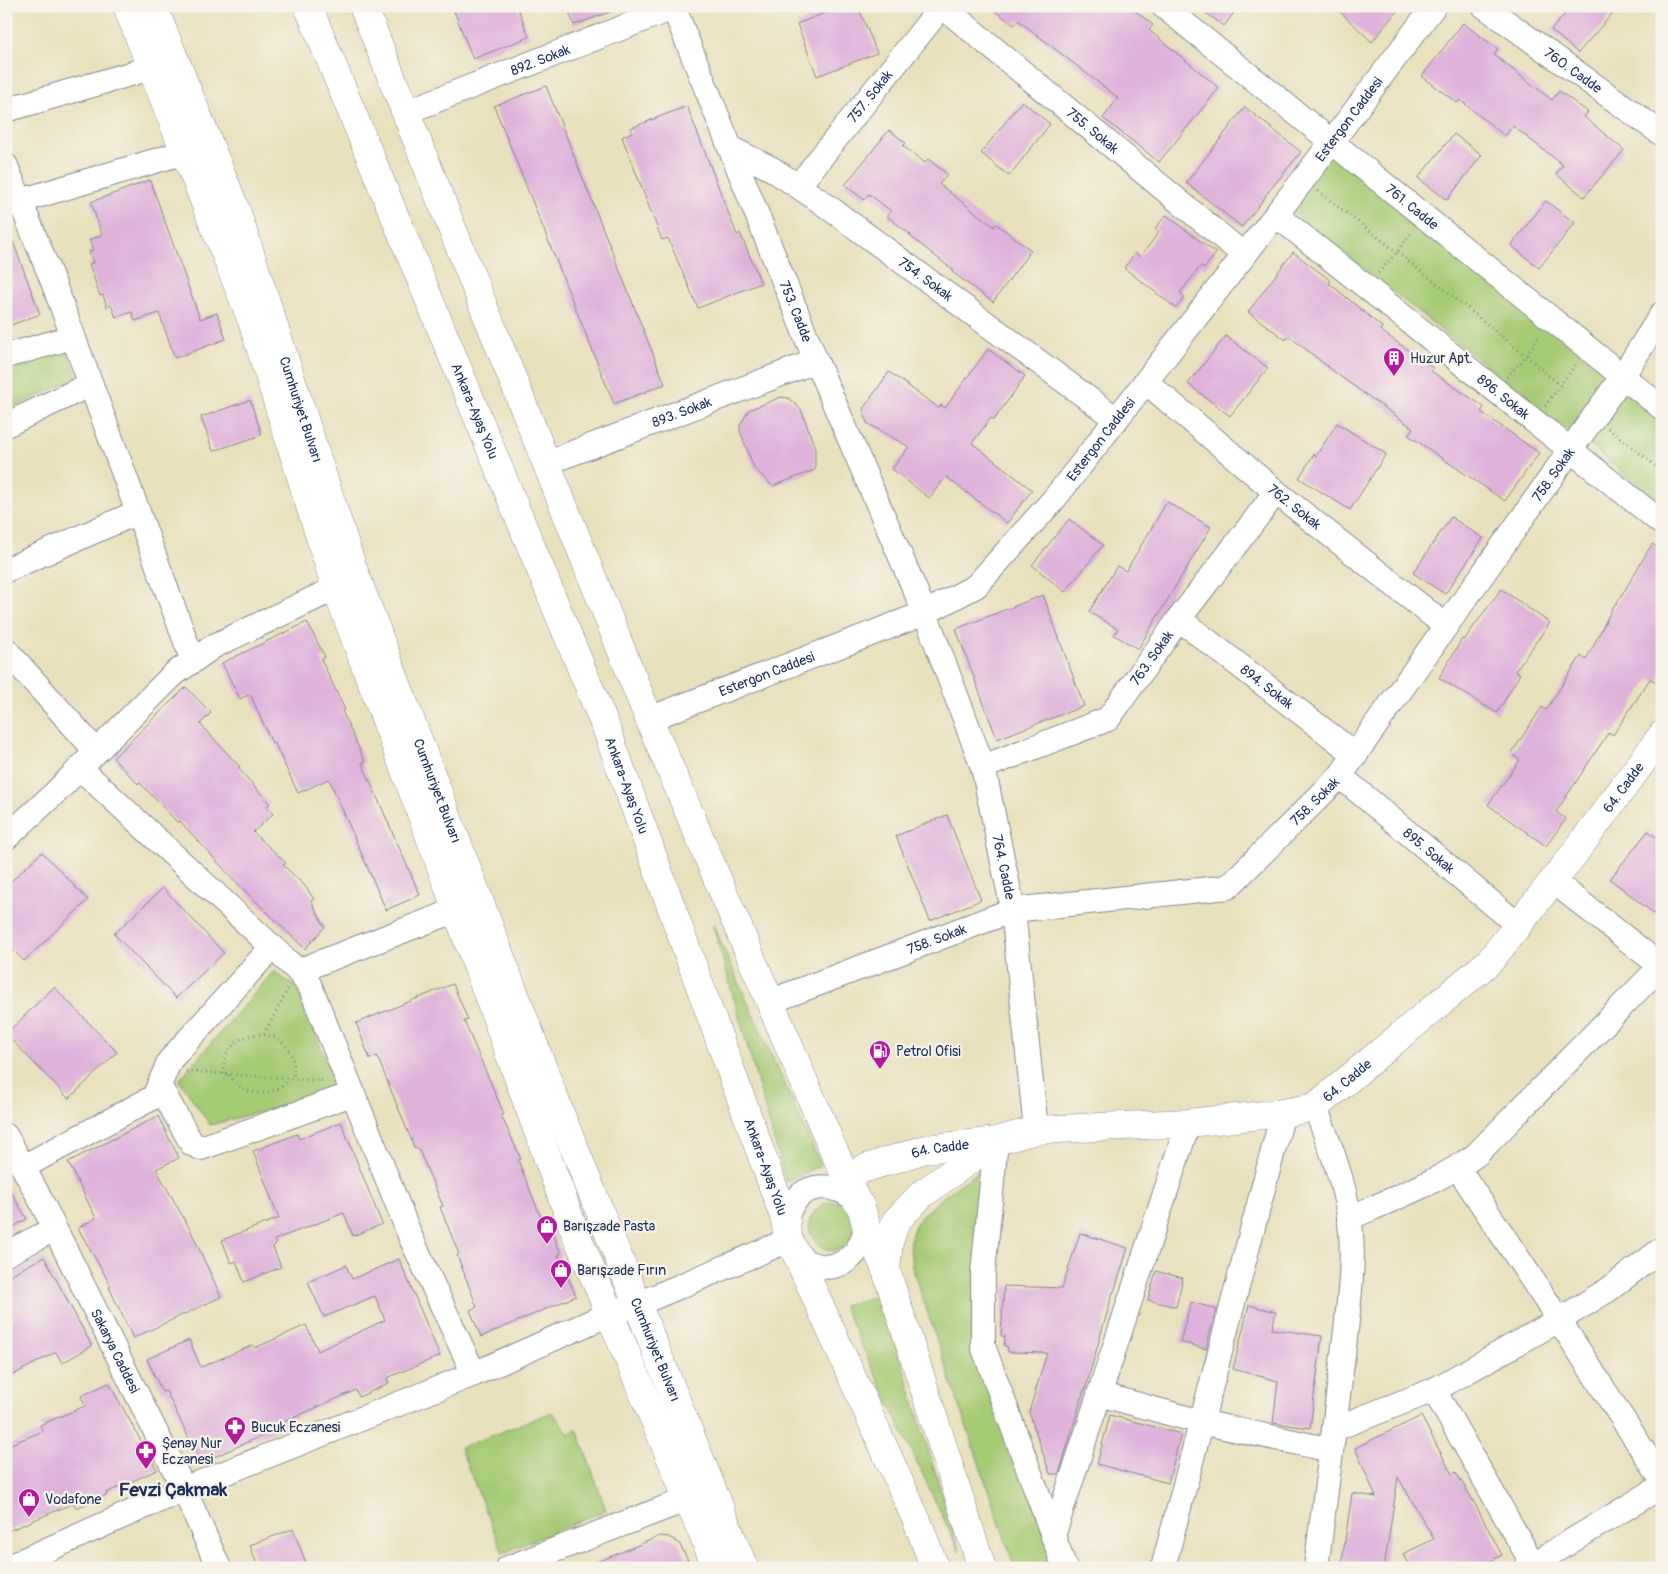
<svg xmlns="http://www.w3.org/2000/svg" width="1668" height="1574" font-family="Pangolin,sans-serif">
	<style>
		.green { fill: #a6cb74; stroke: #607d69 }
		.building { fill: #deb2db }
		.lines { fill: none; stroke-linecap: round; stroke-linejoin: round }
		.minor-casing { stroke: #82888e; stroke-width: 26 }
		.major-casing { stroke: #82888e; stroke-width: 29 }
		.highway-casing { stroke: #82888e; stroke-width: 29 }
		.path { stroke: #82888e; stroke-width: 3; stroke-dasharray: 1 4; stroke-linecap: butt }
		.minor { stroke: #fff; stroke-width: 24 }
		.major { stroke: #fff; stroke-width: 28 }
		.highway { stroke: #fff; stroke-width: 28 }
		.labels { text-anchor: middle; stroke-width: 4.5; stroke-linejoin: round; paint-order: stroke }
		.street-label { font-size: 14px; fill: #1b2f5e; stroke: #f7f3e8 }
		.poi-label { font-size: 14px; fill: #1b2f5e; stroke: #f7f3e8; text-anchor: start }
		.district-label { font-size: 19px; font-weight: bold; fill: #1b2f5e; stroke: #f7f3e8 }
	</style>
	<rect width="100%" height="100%" fill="#f7f3e8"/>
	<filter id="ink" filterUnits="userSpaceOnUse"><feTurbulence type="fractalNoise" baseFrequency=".02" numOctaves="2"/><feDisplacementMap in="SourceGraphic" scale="10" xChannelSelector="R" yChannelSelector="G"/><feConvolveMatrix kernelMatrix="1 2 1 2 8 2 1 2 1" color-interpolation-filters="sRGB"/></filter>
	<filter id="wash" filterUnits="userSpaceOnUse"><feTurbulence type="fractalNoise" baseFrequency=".0096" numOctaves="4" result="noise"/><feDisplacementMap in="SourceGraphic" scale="20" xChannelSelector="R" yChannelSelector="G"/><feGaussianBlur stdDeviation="1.12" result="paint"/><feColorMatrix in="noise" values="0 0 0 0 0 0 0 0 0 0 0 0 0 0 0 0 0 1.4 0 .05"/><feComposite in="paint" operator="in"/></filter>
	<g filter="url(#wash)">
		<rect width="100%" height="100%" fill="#e9e0bd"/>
		<path class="green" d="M1331 152 1606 374 1568 431 1289 209Z
			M64 344 78 377 6 411V362Z
			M1623 390 1662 420V506L1587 443Z
			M713 925 821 1165 786 1182Z
			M274 971 298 989 338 1091 210 1125 179 1080Z
			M983 1169 973 1319 1057 1568H1015L912 1267C911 1254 908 1241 914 1228 922 1209 965 1181 983 1169Z
			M829 1202H837L844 1204 858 1230C853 1236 848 1245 842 1248 817 1261 790 1217 829 1202Z
			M881 1294 959 1551 843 1306Z
			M552 1412 569 1434 577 1429 606 1510 503 1553 460 1448Z"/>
		<g id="blocks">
			<path class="building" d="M452 6H517L529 37 473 59Z
				M567 6H621V8L574 25Z
				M842 6H858L877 53 817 76 797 24Z
				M988 6H1129L1153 25 1149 30 1219 88 1159 162 1103 118 1118 98 1018 20 1014 25Z
				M1196 6H1239L1224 26Z
				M1334 6H1401L1372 42Z
				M1572 6H1619L1578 53 1551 30Z
				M1463 23 1498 49 1494 55 1552 100 1559 91 1588 112 1584 117 1624 150 1584 197 1556 174 1563 165 1513 126 1505 136 1460 100 1457 103 1422 76Z
				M546 86 665 384 614 404 494 106Z
				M1022 101 1050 124 1009 176 981 153Z
				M687 106 737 235 740 233 761 283 698 308 668 238 662 240 622 137 632 132 631 128Z
				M1245 107 1301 152 1265 196H1266L1242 227 1186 183Z
				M889 130 906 143 903 146 925 163 928 159 947 174 939 184 994 227 996 224 1031 250 993 302 952 272 953 270 910 236 911 235 887 216 891 211 869 194 864 200 845 185Z
				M1454 134 1482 155 1447 200 1418 178Z
				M150 180 200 319 217 313 226 339 175 358 159 313 135 321 132 312 116 317 111 305 107 307 103 295 100 296 89 264 93 263 89 252 93 250 89 240 102 235 91 202Z
				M1546 201 1575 223 1539 268 1511 245Z
				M1166 215 1216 253 1204 269 1201 266 1180 293 1185 297 1176 308 1124 268 1135 253 1140 257 1159 232 1155 229Z
				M6 228H8L40 314 6 327Z
				M1293 252 1331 281 1329 283 1382 327 1380 330 1433 368 1431 371 1484 407 1481 412 1539 453 1505 501 1408 435 1413 428 1341 377 1289 336 1286 340 1248 312Z
				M1226 336 1268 368 1230 416 1188 384Z
				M988 349 1025 376 994 420 991 418 972 443 1032 490 1007 523 946 477 929 498 892 469 909 447 867 423 863 409 889 372 939 408 941 405 945 408Z
				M781 397 788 398 801 409 815 448V470L773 486 754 468 740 431V425L749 410Z
				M250 400 262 435 213 451 201 417Z
				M1337 423 1386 454 1350 510 1299 478 1314 454 1316 456Z
				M1167 502 1211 527 1138 649 1114 635 1118 629 1089 612 1117 566 1126 571Z
				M1451 517 1483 538 1445 594 1413 573Z
				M1069 519 1103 545 1065 592 1032 565Z
				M1652 544 1662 550V673L1657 682 1650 679 1613 735 1609 732 1556 812 1566 819 1546 846 1488 805 1520 760 1511 754 1542 707 1546 710 1581 656 1586 660 1614 605H1616Z
				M1501 589 1550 623 1515 671 1520 674 1497 713 1439 678 1462 639 1464 640Z
				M1043 595 1084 706 997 739 956 629Z
				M307 622 325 657 321 659 345 710 342 711 365 762 362 763 420 895 386 910 329 779 298 793 274 742 272 743 250 694 240 699 222 663Z
				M186 687 211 713 200 724 240 767 238 768 270 804 266 807 273 814 253 832 286 863 283 865 305 886 314 899 311 901 325 927 305 949 233 879 180 821 178 823 139 782 138 784 113 758Z
				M947 815 981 900 930 921 896 836Z
				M1648 831 1662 842V920L1610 879Z
				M42 852 88 900 24 961 6 943V886Z
				M163 888 224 953 176 998 114 934Z
				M453 984 468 1020 464 1021 504 1114 501 1115 521 1159 518 1160 543 1223 548 1221 561 1254 558 1255 576 1296 481 1337 470 1310 477 1307 457 1255 459 1254 440 1207 443 1206 418 1148 415 1149 377 1056 370 1059 356 1023Z
				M54 987 117 1052 69 1099 6 1034Z
				M158 1116 179 1158 156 1169 191 1231 221 1297 133 1338 109 1287 111 1286 78 1228 96 1218 68 1162Z
				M341 1122 382 1224 353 1236 344 1213 274 1240 276 1244 273 1247 281 1267 244 1282 236 1261 231 1263 222 1240 279 1218 253 1151 297 1134 299 1139Z
				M6 1184 27 1219 6 1231Z
				M1080 1233 1128 1248 1114 1292H1113L1085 1390H1084L1059 1474H1050L1029 1412 1047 1353 1008 1352 1007 1346H1004L1005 1336H1001L1004 1286 1062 1288Z
				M44 1257 92 1346 62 1363 56 1352 11 1376 6 1367V1277Z
				M399 1259 440 1356 387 1378 389 1383 359 1397 356 1390 284 1422 286 1426 243 1444 201 1463 166 1391 162 1392 147 1359 189 1340 201 1367 253 1345 255 1348 306 1325 318 1351 385 1320 375 1296 324 1317 308 1282 346 1265 352 1279Z
				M1156 1271 1183 1278 1176 1307 1148 1300Z
				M1191 1302 1216 1309 1206 1349 1180 1342Z
				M1249 1305 1276 1312 1272 1329 1322 1336 1310 1428 1273 1423 1278 1381 1233 1369Z
				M109 1383 157 1470 106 1493 107 1495 76 1508 74 1503 6 1532V1446L43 1431 40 1425 85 1406 81 1396Z
				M1110 1415 1181 1434 1168 1483 1097 1464Z
				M1421 1416 1452 1474 1456 1472 1475 1504 1502 1555 1478 1568H1410L1403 1554 1434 1539 1398 1477 1384 1568H1341L1352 1493 1376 1497 1355 1448Z
				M293 1529 308 1568H258L250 1545Z
				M660 1536 669 1537 679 1543 688 1560 670 1568H583Z"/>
		</g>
	</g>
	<g filter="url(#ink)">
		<use href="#blocks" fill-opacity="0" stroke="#82888e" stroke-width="1"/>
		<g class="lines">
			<g class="minor-casing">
				<g id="minor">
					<path id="s1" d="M673 6 816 361 925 613 983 767 1013 910 1036 1130"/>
					<path id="s2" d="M1163 6 1662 408"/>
					<path id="s3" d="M1484 6 1662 134"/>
					<path d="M6 110 151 68"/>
					<path id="s4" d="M406 112 673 8"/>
					<path id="s5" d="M730 148 772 169 820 201 1116 419"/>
					<path d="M6 166 53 282 193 661"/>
					<path id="s6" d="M798 186 942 6 1244 255"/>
					<path d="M7 205 185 152"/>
					<path id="s7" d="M1276 215 1662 523"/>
					<path d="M6 356 73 337"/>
					<path id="s8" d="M1146 382 1276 492 1446 626"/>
					<path d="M6 425 91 384"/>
					<path id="s9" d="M546 463 816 361"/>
					<path d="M6 570 138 512"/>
					<path id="s10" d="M1179 619 1356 755"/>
					<path d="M6 650 96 751"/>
					<path id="s11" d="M649 719 925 613 976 586 1055 498 1306 176 1434 6"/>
					<path id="s12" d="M983 767 1108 719 1179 619 1276 492"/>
					<path d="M80 768 298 971 310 986 411 1238 474 1374"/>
					<path id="s13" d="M1340 776 1518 925"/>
					<path d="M6 838 56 792 174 674 214 646 336 588 352 583"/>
					<path d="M1553 881 1662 967"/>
					<path d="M298 971 457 910"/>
					<path id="s14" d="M769 1002 1013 910 1228 887 1340 776 1622 377 1662 314"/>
					<path d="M159 1085 192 1144 201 1148 352 1094"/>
					<path d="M1315 1107C1329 1143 1343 1178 1349 1216 1355 1254 1350 1292 1346 1330 1342 1363 1338 1396 1334 1429"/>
					<path id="s15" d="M6 1136 37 1193 184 1489 219 1568"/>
					<path d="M996 1141 983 1273V1346L1065 1568"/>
					<path d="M23 1167 154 1097 170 1060 272 947"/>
					<path d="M1458 1168 1559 1320 1608 1290 1662 1249"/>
					<path d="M1349 1218C1393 1199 1438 1182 1476 1155L1661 966"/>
					<path d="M786 1222C787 1219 787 1215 789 1211 801 1181 834 1182 856 1200"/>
					<path d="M796 1253C800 1256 804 1261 809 1263 840 1275 862 1255 866 1225"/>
					<path d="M6 1254 54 1229"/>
					<path d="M1434 1390 1535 1568"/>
					<path d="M1099 1394 1201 1422 1331 1450"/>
					<path d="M1053 1536 1188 1123"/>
					<path d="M6 1568 184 1489 474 1374 609 1314 638 1304 789 1240"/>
					<path d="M508 1568 688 1499"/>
					<path d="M1163 1568 1283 1113"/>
					<path d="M1316 1568 1334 1429 1434 1390 1559 1320 1662 1480"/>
					<path d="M1527 1568 1662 1486"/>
				</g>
			</g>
			<g class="major-casing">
				<g id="major">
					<path d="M127 6 252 321 336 588 427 829 573 1227 717 1568"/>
					<path id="s16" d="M153 6 237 213 352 566 558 1108 744 1568"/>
					<path id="s17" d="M863 1169 926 1149 996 1141 1036 1130 1188 1123 1283 1113 1315 1107 1489 962 1571 858 1662 735"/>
					<path d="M886 1270 889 1242 896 1221 922 1194 995 1142"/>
				</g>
			</g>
			<g class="highway-casing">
				<g id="highway">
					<path id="s18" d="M308 6 606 728 786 1222C786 1235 789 1243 796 1253L917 1521 935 1568"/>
					<path d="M363 6 649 719 830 1142 856 1200 861 1207 866 1225 886 1270 982 1568"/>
				</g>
			</g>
			<path class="path" d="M1318 191C1400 254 1482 318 1560 385
				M1378 273 1397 252 1412 232
				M1507 377 1526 356 1540 334
				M1545 406 1577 363
				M1608 428 1662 471
				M1661 497 1658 485 1662 473
				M264 1034 288 989
				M186 1071 325 1081
				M224 1074C224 1064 224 1055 231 1048 246 1029 278 1029 290 1052 294 1060 294 1070 293 1079
				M229 1075C243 1096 272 1100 289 1079"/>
			<use href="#minor" class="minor"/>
			<use href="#major" class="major"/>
			<use href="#highway" class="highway"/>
		</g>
	</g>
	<defs>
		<g id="building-pin" transform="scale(1.125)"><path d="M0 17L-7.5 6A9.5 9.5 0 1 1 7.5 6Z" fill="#b5179e" stroke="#f7f3e8"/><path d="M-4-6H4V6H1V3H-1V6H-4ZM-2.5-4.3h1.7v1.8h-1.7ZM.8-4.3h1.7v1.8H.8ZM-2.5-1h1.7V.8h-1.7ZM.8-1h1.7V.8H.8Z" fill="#fff"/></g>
		<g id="fuel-pin" transform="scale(1.125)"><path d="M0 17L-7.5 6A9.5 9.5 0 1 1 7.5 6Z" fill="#b5179e" stroke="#f7f3e8"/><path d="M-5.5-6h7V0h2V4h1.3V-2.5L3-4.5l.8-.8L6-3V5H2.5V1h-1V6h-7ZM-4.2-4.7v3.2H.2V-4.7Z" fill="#fff"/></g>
		<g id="shop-pin" transform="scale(1.125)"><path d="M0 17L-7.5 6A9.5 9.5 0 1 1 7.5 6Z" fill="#b5179e" stroke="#f7f3e8"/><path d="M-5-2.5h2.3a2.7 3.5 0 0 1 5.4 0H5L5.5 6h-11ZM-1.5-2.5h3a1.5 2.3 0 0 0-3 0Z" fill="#fff"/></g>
		<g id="pharmacy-pin" transform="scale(1.125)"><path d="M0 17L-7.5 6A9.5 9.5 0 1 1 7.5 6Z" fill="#b5179e" stroke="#f7f3e8"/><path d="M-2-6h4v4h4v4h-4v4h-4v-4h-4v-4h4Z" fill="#fff"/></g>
	</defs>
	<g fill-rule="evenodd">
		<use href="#building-pin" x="1394" y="358"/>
		<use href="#fuel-pin" x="880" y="1051"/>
		<use href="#shop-pin" x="547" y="1226"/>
		<use href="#shop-pin" x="561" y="1270"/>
		<use href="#pharmacy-pin" x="235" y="1427"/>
		<use href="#pharmacy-pin" x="146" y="1451"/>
		<use href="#shop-pin" x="29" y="1499"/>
	</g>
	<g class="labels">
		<g class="street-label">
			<text dy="5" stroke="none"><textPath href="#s4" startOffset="144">892. Sokak</textPath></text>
			<text dy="5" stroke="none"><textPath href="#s3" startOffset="110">760. Cadde</textPath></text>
			<text dy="5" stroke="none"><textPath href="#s6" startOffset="115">757. Sokak</textPath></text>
			<text dy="5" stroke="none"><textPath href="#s11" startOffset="951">Estergon Caddesi</textPath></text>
			<text dy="5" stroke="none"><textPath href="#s6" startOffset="426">755. Sokak</textPath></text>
			<text dy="5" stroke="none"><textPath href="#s2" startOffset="320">761. Cadde</textPath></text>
			<text dy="5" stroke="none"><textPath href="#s5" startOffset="236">754. Sokak</textPath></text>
			<text dy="5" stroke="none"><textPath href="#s1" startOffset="329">753. Cadde</textPath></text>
			<text dy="5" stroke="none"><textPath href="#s7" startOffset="291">896. Sokak</textPath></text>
			<text dy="5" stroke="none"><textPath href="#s16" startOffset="430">Cumhuriyet Bulvarı</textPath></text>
			<text dy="5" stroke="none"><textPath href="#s18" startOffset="438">Ankara-Ayaş Yolu</textPath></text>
			<text dy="5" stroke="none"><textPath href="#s9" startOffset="145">893. Sokak</textPath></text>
			<text dy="5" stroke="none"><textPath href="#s11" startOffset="546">Estergon Caddesi</textPath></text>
			<text dy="5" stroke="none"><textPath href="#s14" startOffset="1004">758. Sokak</textPath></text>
			<text dy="5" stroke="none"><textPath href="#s8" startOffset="194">762. Sokak</textPath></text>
			<text dy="5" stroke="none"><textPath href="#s12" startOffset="209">763. Sokak</textPath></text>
			<text dy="5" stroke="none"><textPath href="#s11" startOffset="126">Estergon Caddesi</textPath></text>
			<text dy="5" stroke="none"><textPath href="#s10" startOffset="111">894. Sokak</textPath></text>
			<text dy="5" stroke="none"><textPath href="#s18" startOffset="842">Ankara-Ayaş Yolu</textPath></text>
			<text dy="5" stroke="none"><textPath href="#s17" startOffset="905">64. Cadde</textPath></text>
			<text dy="5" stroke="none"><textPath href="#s16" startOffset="835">Cumhuriyet Bulvarı</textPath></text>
			<text dy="5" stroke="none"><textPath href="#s14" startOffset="599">758. Sokak</textPath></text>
			<text dy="5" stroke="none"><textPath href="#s13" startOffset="116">895. Sokak</textPath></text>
			<text dy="5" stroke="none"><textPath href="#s1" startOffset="924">764. Cadde</textPath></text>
			<text dy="5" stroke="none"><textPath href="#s14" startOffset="179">758. Sokak</textPath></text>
			<text dy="5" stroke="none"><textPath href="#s17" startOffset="500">64. Cadde</textPath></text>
			<text dy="5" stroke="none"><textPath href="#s17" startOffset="80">64. Cadde</textPath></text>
			<text dy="5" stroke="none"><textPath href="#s18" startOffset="1248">Ankara-Ayaş Yolu</textPath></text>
			<text dy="5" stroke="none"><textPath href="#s16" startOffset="1435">Cumhuriyet Bulvarı</textPath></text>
			<text dy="5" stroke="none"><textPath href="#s15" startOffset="241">Sakarya Caddesi</textPath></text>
		</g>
		<g class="poi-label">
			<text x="1410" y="363">Huzur Apt.</text>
			<text x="896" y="1056">Petrol Ofisi</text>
			<text x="563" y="1231">Barışzade Pasta</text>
			<text x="577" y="1275">Barışzade Fırın</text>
			<text x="251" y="1432">Bucuk Eczanesi</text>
			<text x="162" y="1448">Şenay Nur<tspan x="162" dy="16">Eczanesi</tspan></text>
			<text x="45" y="1504">Vodafone</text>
		</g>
		<g class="district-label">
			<text x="173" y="1496">Fevzi Çakmak</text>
		</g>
	</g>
	<rect width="1668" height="1574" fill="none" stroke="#f7f3e8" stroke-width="25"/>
</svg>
